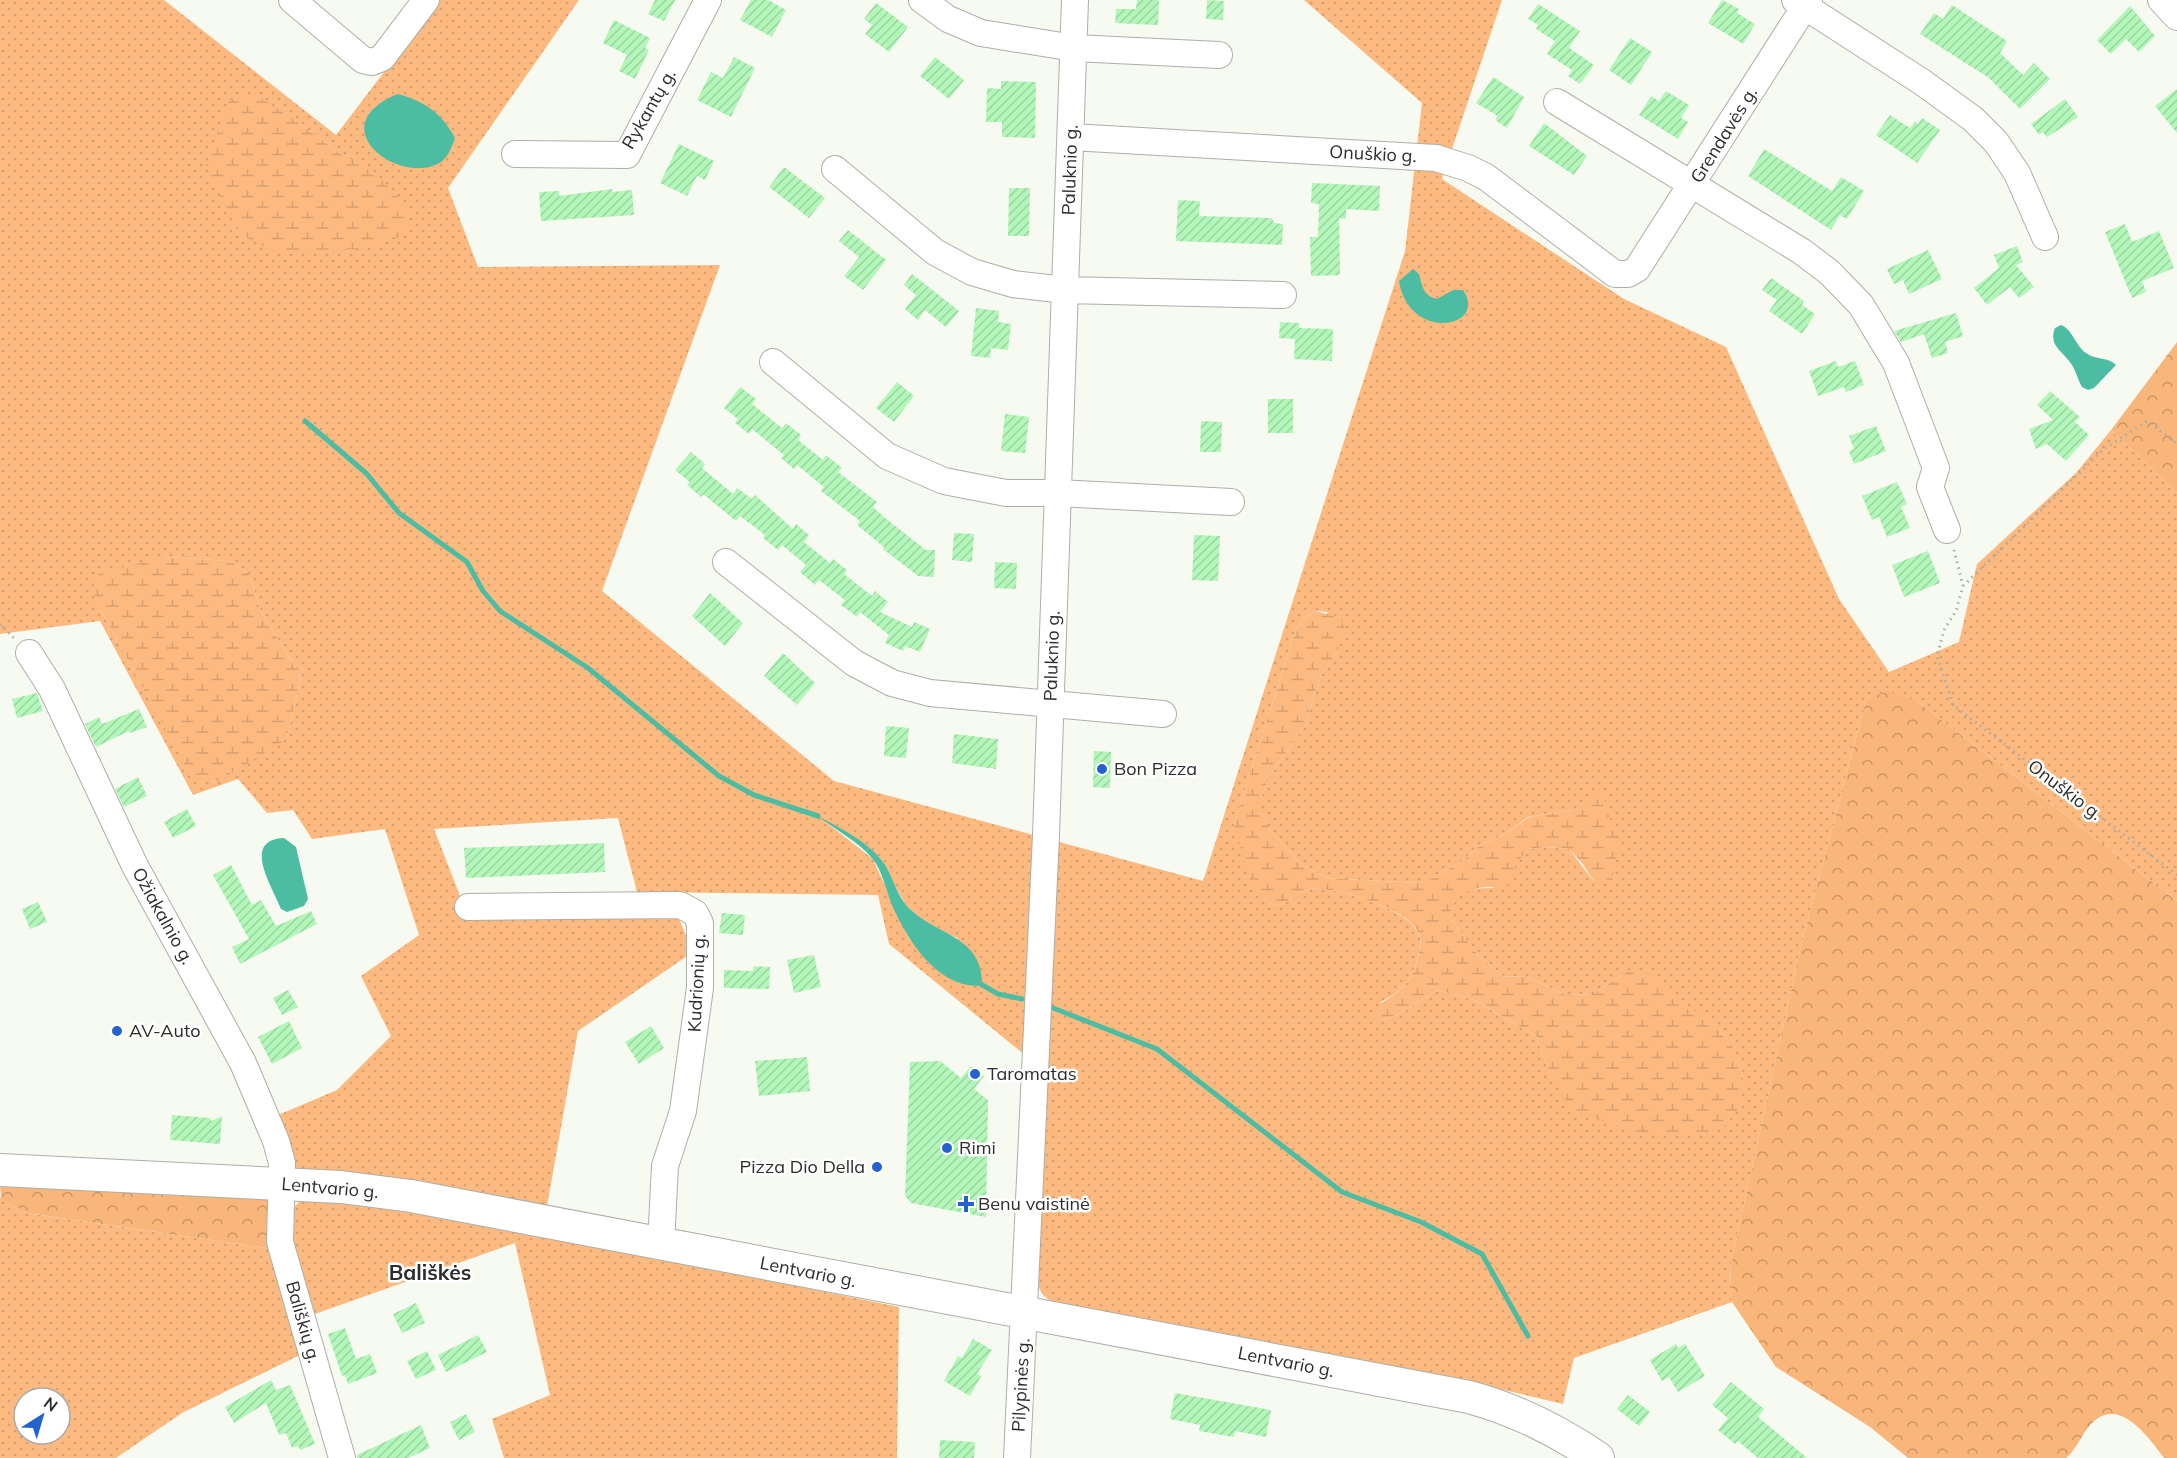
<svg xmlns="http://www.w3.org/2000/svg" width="2177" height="1458" font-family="Mulish,sans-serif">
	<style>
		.grass { fill: url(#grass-dots); fill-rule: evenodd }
		.forest { fill: url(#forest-crowns) }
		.wetland { fill: url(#wetland-marsh) }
		.water { fill: #4cbca2 }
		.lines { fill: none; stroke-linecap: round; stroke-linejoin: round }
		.stream { stroke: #4cbca2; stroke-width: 5 }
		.building { fill: url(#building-hatch) }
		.minor-casing { stroke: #adafa8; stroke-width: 28 }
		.major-casing { stroke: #adafa8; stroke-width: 34 }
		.path { stroke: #abada7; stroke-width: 3; stroke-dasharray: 1.5 4.5; stroke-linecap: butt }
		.minor { stroke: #fff; stroke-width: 26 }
		.major { stroke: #fff; stroke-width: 32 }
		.poi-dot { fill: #2362cf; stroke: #fff; stroke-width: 2 }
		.labels { text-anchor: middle; stroke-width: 5; stroke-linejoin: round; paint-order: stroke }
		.street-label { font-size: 18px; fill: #2c2d2a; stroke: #fff }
		.poi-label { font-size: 18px; fill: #2c2d2a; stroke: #fff; text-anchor: start }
		.quarter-label { font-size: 21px; font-weight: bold; fill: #2c2d2a; stroke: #fff }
	</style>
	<defs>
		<pattern id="grass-dots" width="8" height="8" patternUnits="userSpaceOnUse" patternTransform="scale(1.5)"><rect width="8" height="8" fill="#fcba80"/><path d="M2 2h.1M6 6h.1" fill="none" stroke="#d8a06f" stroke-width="1.8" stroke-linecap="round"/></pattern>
		<pattern id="forest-crowns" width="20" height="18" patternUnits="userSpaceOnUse" patternTransform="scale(1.5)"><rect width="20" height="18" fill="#f9b67a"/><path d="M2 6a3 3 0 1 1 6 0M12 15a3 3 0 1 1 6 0" fill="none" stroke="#ca9464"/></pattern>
		<pattern id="wetland-marsh" width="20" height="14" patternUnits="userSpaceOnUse" patternTransform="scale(1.5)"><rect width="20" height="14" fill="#fcba80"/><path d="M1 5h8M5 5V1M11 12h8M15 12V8" fill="none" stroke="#d8a06f"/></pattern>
		<pattern id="building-hatch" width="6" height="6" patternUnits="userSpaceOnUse" patternTransform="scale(1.5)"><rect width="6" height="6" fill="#b2f7b9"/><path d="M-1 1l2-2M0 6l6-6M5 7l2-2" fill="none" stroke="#99d49f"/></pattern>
	</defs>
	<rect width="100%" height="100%" fill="#f7faf1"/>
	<path class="grass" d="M0 0H164L336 135 439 0H579L448 188 478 267 720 265 602 591 834 781 1203 881 1405 251 1422 103 1304 0H1502L1442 179 1624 299 1726 347 1839 599 1889 672 1959 642 1977 564 2076 473 2111 430 2177 493V901L1917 701 1866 700 1800 950 1730 1268 1732 1302 1574 1358 1563 1404 1462 1380 1052 1302 1043 1295 1038 1286 1026 1056 889 944 878 895 637 892 618 818 434 829 466 911 677 914 693 952 578 1031 546 1212 291 1176 271 1118 337 1090 391 1036 361 976 419 935 385 829 312 839 293 810 267 813 238 779 193 795 100 621 0 634ZM229 100 299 123 345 157ZM166 557 230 561 249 574 261 611 301 677 287 737 217 782 193 779 100 609ZM1315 611 1327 612 1337 652 1321 675 1305 725 1268 779 1261 799V812L1272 833 1301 864 1327 878 1419 883 1435 877 1462 861 1480 845 1507 833 1528 817 1573 810 1595 883 1569 849 1546 847 1528 849 1493 888C1467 888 1456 890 1449 917L1478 955 1503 976 1527 977 1566 995 1593 994 1628 971 1720 1030 1737 1057 1744 1081 1550 1074 1536 1036 1474 1000 1437 990 1401 1013 1382 1021 1381 1002C1412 986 1416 971 1421 938 1416 929 1412 923 1403 917 1385 904 1332 886 1310 889 1297 891 1290 903 1277 906L1265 900 1234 825 1295 631 1304 618ZM822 819 841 829 879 857 905 904 925 923 959 939 910 940 873 859Z
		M305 1196 438 1213 899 1307 897 1458H504L492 1419 550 1395 515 1243 315 1314 292 1239 293 1208Z
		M0 1197 27 1213 274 1249 302 1354 182 1413 116 1458H0ZM24 1398H60V1434H24Z"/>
	<path class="forest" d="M2177 342V493L2111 430Z
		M1887 691 1917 701 2177 901V1458H2164C2148 1437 2119 1395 2091 1424 2081 1435 2077 1449 2066 1458H1908L1870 1427 1776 1367 1732 1302 1730 1268 1800 950 1866 700Z
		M0 1184 263 1198 270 1202 274 1249 27 1213 1 1198Z"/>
	<path class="wetland" d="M255 94 299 123 345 157 364 163 401 199 406 208 407 226 404 232 397 238 362 249 273 251 239 234 206 165 229 100Z
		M166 557 230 561 249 574 261 611 301 677 287 737 281 743 217 782 193 780 100 609 92 589 99 573Z
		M1315 611 1339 617 1346 630 1337 652 1321 675 1305 725 1268 779 1261 799V812L1272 833 1301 864 1327 878 1419 883 1435 877 1462 861 1480 845 1507 833 1529 817 1573 810 1601 788 1619 847 1611 882 1595 883 1582 863 1569 849 1546 847 1528 849 1515 866 1513 885C1483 890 1459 880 1449 917L1478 955 1503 976 1527 977 1566 995 1593 994 1628 971 1647 974 1720 1030 1737 1056 1744 1081 1740 1106 1726 1125 1697 1135 1636 1132 1571 1110 1550 1074 1536 1036 1474 1000 1437 990 1401 1013 1382 1021 1375 1018 1373 1011C1379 1004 1385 1001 1392 996 1414 982 1418 962 1421 938 1417 929 1412 923 1404 917 1385 904 1332 886 1310 889 1297 891 1290 903 1277 906L1265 900 1247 870 1234 825 1295 631 1304 618Z"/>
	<path class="water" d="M398 94C425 102 441 112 455 138 452 146 449 156 441 162 400 188 318 126 398 94Z
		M1413 269 1419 274C1422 285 1423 296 1437 299L1453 290H1463C1489 328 1409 343 1399 281Z
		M2061 325C2073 330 2075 345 2086 353 2095 360 2109 357 2116 365L2094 388 2088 390 2082 387C2078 380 2076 371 2072 365 2063 351 2048 346 2055 328Z
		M818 816C840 828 871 843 885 865 893 878 897 895 907 906 934 935 980 935 982 980L977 986C935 985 907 939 892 905 886 890 882 870 872 858 858 841 835 830 818 816Z
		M284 838 296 847 308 899 304 906 287 912 281 909C272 886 241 840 284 838Z"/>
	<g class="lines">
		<path class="stream" d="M305 421 366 473 399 513 467 562 483 591 500 611 588 668 719 776 754 795 818 816
			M979 983 998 994 1022 999
			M1053 1008 1157 1049 1342 1192 1421 1222 1482 1254 1528 1336"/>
	</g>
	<path class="building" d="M655 0H675L664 21 648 14Z
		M751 0H768L786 10 772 37 740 20Z
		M1137 0H1159L1158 25 1115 23 1116 9H1136Z
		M1207 0 1224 1 1223 20 1206 19Z
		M1722 0 1739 9 1737 13 1755 24 1743 44 1708 23Z
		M876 3 908 27 889 52 865 34 872 25 864 19Z
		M1538 4 1580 31 1569 48 1594 65 1580 84 1568 76 1572 70 1547 54 1555 41 1536 29 1538 25 1528 19Z
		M1952 5 2007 41 2000 53 2023 75 2034 63 2050 79 2020 109 1989 78 1920 34 1934 13 1943 19Z
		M2130 6 2155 36 2139 52 2126 39 2111 54 2097 40Z
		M614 20 650 38 645 48 649 50 635 79 619 71 627 55 603 43Z
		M1630 38 1652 52 1631 85 1609 70Z
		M734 57 755 68 731 117 697 100 711 72 723 78Z
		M935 57 964 80 949 99 920 76Z
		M1493 77 1524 97 1507 128 1495 120 1498 116 1476 103Z
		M1001 81 1036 82 1035 138 1002 137V122H986L987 88 1001 89Z
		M2177 89V133L2155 106Z
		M1666 91 1689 105 1681 118 1688 122 1678 139 1639 115 1651 96 1659 101Z
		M2065 99 2078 117 2047 137 2043 132 2039 135 2031 124Z
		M1890 115 1910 128 1915 121 1918 124 1922 118 1940 130 1917 163 1876 135Z
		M1544 123 1587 156 1574 175 1529 146Z
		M679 144 714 161 705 180 697 176 687 196 660 183Z
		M1764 149 1832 191 1841 177 1864 191 1847 219 1840 215 1831 230 1748 176Z
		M784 167 825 198 809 218 769 187Z
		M1312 183 1380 186 1379 211 1346 209V219L1339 218 1340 275 1311 276 1310 237H1318L1319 204 1311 203Z
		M1009 188H1030L1029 236H1008Z
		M612 189V192L632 190 634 215 541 221 539 192 559 191V196Z
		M1178 200 1200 201 1199 216 1272 218 1274 223 1283 224 1282 245 1176 241Z
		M2125 224 2132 242 2159 231 2174 268 2142 281 2146 292 2132 298 2105 232Z
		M848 230 886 260 863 290 844 276 859 257 839 241Z
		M2017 246 2023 262 2016 265 2034 287 2019 298 2010 287 1987 305 1974 288 1999 268 1994 255Z
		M1928 250 1942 279 1909 294 1903 280 1894 284 1887 269Z
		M912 274 959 311 946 327 925 310 918 320 905 309 916 295 904 285Z
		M1771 278 1804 301 1802 305 1815 314 1802 334 1769 311 1777 300 1762 290Z
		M976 308 999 311 998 322 1011 324 1008 350 991 348 990 358 971 356Z
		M1956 313 1963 336 1945 342 1948 353 1932 358 1924 334 1901 342 1894 331Z
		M1280 322 1299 323V328L1333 329 1332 361 1294 359 1295 339 1279 338Z
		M1836 361 1838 367 1855 361 1864 385 1846 392 1844 387 1818 396 1809 371Z
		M897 382 914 396 894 422 876 408Z
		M740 387 756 399 752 404 782 428 786 423 801 435 798 440 823 460 826 455 842 468 838 472 877 502 873 507 885 518 926 550H935L934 577 918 576 883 549 884 547 857 525 860 521 821 491 824 487 797 465 794 469 781 458 784 455 752 429 749 434 735 423 738 419 724 408Z
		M2050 391 2080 417 2075 422 2089 435 2066 461 2047 444 2036 449 2029 429 2053 420 2037 405Z
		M1268 399H1293V433H1268Z
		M1005 414 1029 417 1025 453 1001 451Z
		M1201 421 1222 422 1221 452H1200Z
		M1876 426 1886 451 1854 464 1849 451 1854 449 1849 436Z
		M691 452 705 464 702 468 733 494 737 488 752 499 755 495 793 529 796 524 809 535 804 542 830 563 833 559 847 570 844 574 872 596 875 591 888 602 880 612 912 627 914 622 930 629 920 652 905 646 903 651 885 643 889 635 860 612 857 617 841 605 845 600 819 580 815 585 800 572 806 565 782 545 778 550 763 538 765 535 740 516 736 521 703 494 701 497 687 485 690 482 675 470Z
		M1897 482 1907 504 1901 507 1910 528 1887 537 1879 517 1872 520 1862 496Z
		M954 533 974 534 972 562 952 560Z
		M1194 535 1220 536 1218 581 1192 580Z
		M1928 551 1940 583 1904 597 1892 565Z
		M995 562 1017 563 1016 589 994 588Z
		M710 593 743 623 725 646 692 616Z
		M783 653 815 683 797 705 764 676Z
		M37 693 43 711 17 718 12 699Z
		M139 709 147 727 130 733 129 731 96 747 85 724 99 717 102 724Z
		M886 726 909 728 906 758 884 756Z
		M954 734 998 739 996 769 952 763Z
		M1094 751 1111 752 1110 788 1093 787Z
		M138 777 147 796 124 807 115 789Z
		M187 809 196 826 173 838 164 822Z
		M604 843 605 872 466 878 464 848Z
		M231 865 252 905 261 900 276 926 311 911 317 924 240 964 232 947 249 939 213 875Z
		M38 902 47 922 30 929 22 909Z
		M722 913 745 915 743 935 719 933Z
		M814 955 821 987 794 993 787 960Z
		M754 966 770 967 769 989 724 988V970L753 971Z
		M288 990 298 1007 282 1015 273 998Z
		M289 1021 302 1048 272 1064 258 1037Z
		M651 1026 664 1048 639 1064 625 1042Z
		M807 1057 810 1091 759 1096 755 1061Z
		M940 1061 961 1078 971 1066 984 1076 974 1089 988 1100 986 1217 911 1203 905 1196 910 1062Z
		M172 1115 210 1118 211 1121 222 1116 220 1144 170 1140Z
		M416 1303 425 1323 402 1333 393 1314Z
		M345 1328 356 1359 370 1354 377 1373 348 1384 345 1375 342 1376 328 1334Z
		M478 1335 487 1352 446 1372 438 1355Z
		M973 1339 992 1350 977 1374 981 1376 970 1396 944 1381 958 1356 962 1358Z
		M1676 1344 1678 1348 1685 1344 1705 1376 1678 1392 1669 1377 1662 1381 1650 1360Z
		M427 1351 436 1370 416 1379 407 1361Z
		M271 1380 276 1390 290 1385 315 1444 300 1450 298 1446 292 1448 286 1433 279 1435 266 1403 234 1423 225 1407Z
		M1731 1382 1764 1409 1758 1417 1807 1458H1758L1738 1441 1735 1444 1718 1430 1728 1418 1712 1405Z
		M1175 1393 1271 1410 1266 1437 1235 1431 1234 1437 1199 1431 1200 1425 1170 1419Z
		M1628 1395 1650 1412 1639 1426 1617 1409Z
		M466 1414 475 1432 459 1440 450 1422Z
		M421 1425 430 1448 408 1458H357V1455Z
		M940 1440 975 1442 974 1458H939Z"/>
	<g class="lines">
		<g class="minor-casing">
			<path id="minor" d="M292 0 363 60 372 62 382 58 426 0
				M922 0 948 19 981 33 1074 48 1219 55
				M1795 0 1922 82 1973 119 1996 142 2017 173 2045 237
				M2161 0 2177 17
				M1557 102 1801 251 1829 272 1861 305 1896 363 1936 468 1930 487 1947 530
				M1071 137 1436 158 1468 168 1486 177 1615 274H1628L1637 269 1809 0
				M515 154 627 155 708 0
				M835 169 935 252 972 272 1013 284 1065 290 1283 295
				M773 362 887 456 944 481 1006 493H1058L1231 502
				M726 562 854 663 892 683 930 693 1163 714
				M29 653 52 689 135 866 243 1063 276 1141 282 1163 280 1242 342 1458
				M468 907 680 905 695 913 700 923V988L683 1111 665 1166 661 1244
				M1017 1458 1046 835 1075 0"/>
		</g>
		<g class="major-casing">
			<path id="major" d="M0 1170 341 1187 411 1196 1469 1397C1517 1410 1557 1430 1598 1458"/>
		</g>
		<path class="path" d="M1954 550 1963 586 1956 611 1944 630 1937 656 1953 705 2177 875
			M1963 586 2104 449 2147 421 2177 444
			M0 624 15 639"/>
		<use href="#minor" class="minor"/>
		<use href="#major" class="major"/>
	</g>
	<g class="poi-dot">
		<circle cx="1102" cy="769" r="6"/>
		<circle cx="117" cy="1031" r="6"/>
		<circle cx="975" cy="1074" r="6"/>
		<circle cx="947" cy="1148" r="6"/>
		<circle cx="877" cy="1167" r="6"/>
		<path d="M963 1195h6v6h6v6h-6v6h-6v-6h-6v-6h6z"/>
	</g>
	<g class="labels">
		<g class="street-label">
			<text transform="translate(649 109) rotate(-60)" y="6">Rykantų g.</text>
			<text transform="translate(1724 135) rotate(-58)" y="6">Grendavės g.</text>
			<text transform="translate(1373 154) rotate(3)" y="6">Onuškio g.</text>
			<text transform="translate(1070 170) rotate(-88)" y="6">Paluknio g.</text>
			<text transform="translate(1052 656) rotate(-88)" y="6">Paluknio g.</text>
			<text transform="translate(2065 790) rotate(37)" y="6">Onuškio g.</text>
			<text transform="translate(163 916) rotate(61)" y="6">Ožiakalnio g.</text>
			<text transform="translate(697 983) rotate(-87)" y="6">Kudrionių g.</text>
			<text transform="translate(330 1188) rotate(5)" y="6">Lentvario g.</text>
			<text transform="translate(808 1272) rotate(11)" y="6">Lentvario g.</text>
			<text transform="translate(303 1322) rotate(74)" y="6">Bališkių g.</text>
			<text transform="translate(1286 1362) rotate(11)" y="6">Lentvario g.</text>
			<text transform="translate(1021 1385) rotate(-87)" y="6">Pilypinės g.</text>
		</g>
		<g class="poi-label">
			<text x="1114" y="775">Bon Pizza</text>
			<text x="129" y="1037">AV-Auto</text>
			<text x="987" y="1080">Taromatas</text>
			<text x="959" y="1154">Rimi</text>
			<text x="865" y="1173" text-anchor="end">Pizza Dio Della</text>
			<text x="978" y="1210">Benu vaistinė</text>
		</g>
		<g class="quarter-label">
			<text x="430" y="1280">Bališkės</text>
		</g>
	</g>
	<g transform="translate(42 1416) rotate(37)"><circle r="28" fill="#ffffff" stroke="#ababaa" stroke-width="1.5"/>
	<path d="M0-4.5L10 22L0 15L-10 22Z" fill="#2362cf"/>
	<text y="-9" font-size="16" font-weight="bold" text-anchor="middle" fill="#2c2d2a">N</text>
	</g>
</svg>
